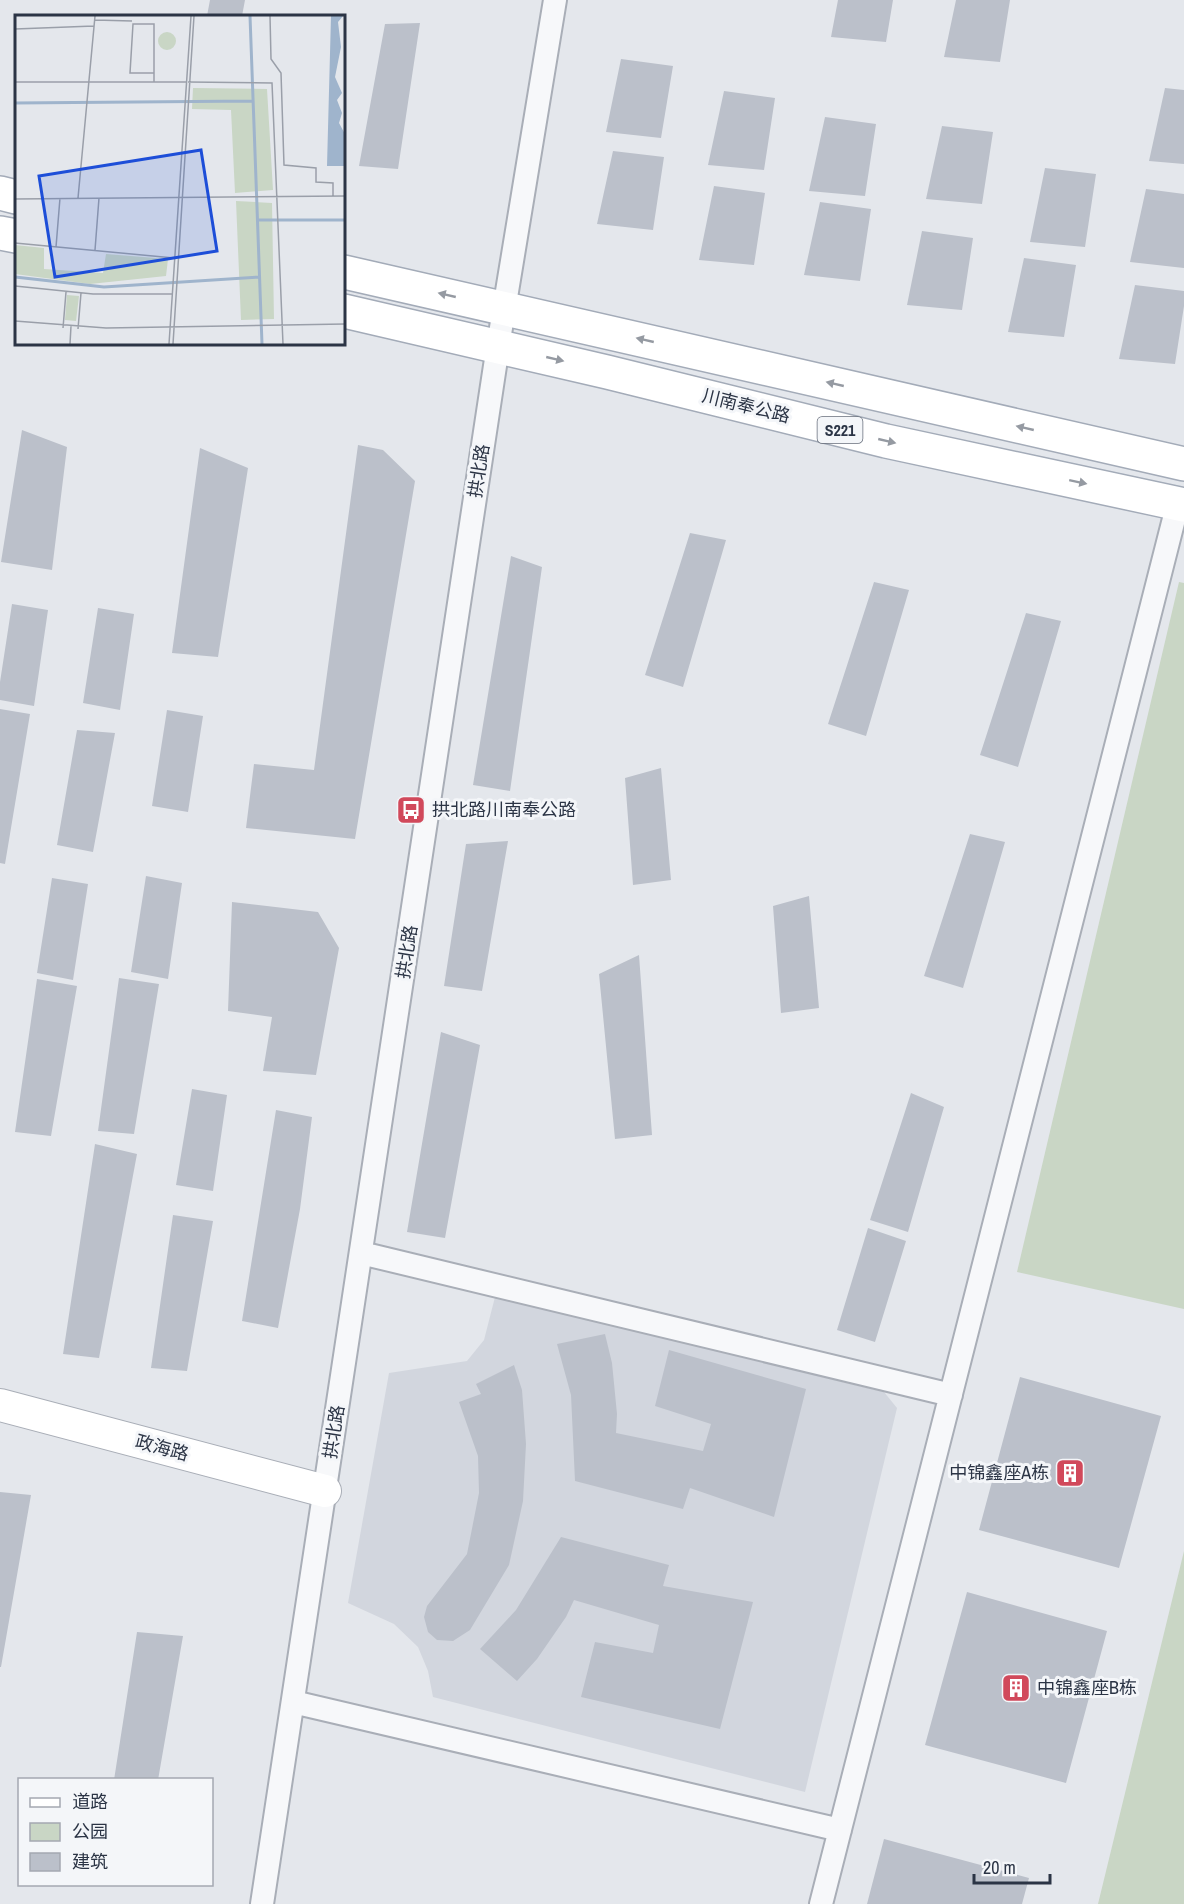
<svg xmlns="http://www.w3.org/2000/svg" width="1184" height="1904" font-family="'Archivo Narrow','Noto Sans SC',sans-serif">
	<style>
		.built { fill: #d2d6de }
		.green { fill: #c9d6c5 }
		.building { fill: #bbc0ca }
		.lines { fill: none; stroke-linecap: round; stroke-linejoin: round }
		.street-casing { stroke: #a9aeb7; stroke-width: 26 }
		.secondary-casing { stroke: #a9aeb7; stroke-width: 34 }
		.primary-casing { stroke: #a3abb8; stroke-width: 36 }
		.street { stroke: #f7f8fa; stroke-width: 22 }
		.secondary { stroke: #fff; stroke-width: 32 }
		.primary { stroke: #fff; stroke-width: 33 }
		.oneway { fill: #959aa2 }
		.labels { text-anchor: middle; stroke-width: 6; stroke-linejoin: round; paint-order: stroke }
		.shield { fill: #f4f6f9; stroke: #676e7b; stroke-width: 1.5 }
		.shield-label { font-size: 16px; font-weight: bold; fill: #2b3445 }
		.street-label { font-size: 18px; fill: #2b3445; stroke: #f4f6f9 }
		.poi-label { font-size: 18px; fill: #2b3445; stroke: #f4f6f9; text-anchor: start }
		.inset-river { fill: none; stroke: #9fb4cc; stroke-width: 3 }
		.inset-road { fill: none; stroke: #9a9fa9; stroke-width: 1.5 }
		.view { fill: #1d4ed8; fill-opacity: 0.15; stroke: #1d4ed8; stroke-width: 3 }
		.inset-edge { fill: none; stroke: #2b3445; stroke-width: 3 }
	</style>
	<rect width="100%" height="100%" fill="#e4e7ec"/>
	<path class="built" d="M495 1297 884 1392 897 1408 805 1792 433 1697 428 1671 418 1647 394 1624 348 1603 389 1373 467 1361 484 1340Z"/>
	<path class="green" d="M1179 582 1184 583V1309L1017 1272Z
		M1184 1551V1904H1098Z"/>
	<path class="building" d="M210 0H245L242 16H207Z
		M838 0H893L886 42 831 37Z
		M956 0H1010L1000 62 944 57Z
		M420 23 398 169 359 166 385 24Z
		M621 59 673 66 661 138 606 132Z
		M1165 88 1184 90V164L1149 161Z
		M724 91 775 98 764 170 708 165Z
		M825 117 876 124 865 196 809 191Z
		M942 126 993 132 982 204 926 199Z
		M613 151 664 157 653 230 597 224Z
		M1045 168 1096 174 1085 247 1030 242Z
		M714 186 765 193 754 265 699 260Z
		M1146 189 1184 194V268L1130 262Z
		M820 202 871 209 860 281 804 275Z
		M922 231 973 238 962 310 907 305Z
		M1024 258 1076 265 1064 337 1008 332Z
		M1135 285 1184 291V306L1175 364 1119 359Z
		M22 430 67 447 52 570 1 562Z
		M358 445 383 450 415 481 355 839 246 828 254 764 314 770Z
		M200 448 248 468 218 657 172 653Z
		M690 533 726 540 683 687 645 675Z
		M511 556 542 567 510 791 473 785Z
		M874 582 909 590 866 736 828 724Z
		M12 604 48 610 34 706 0 700V682Z
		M98 608 134 614 120 710 83 703Z
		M1026 613 1061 621 1018 767 980 755Z
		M0 709 30 714 5 864 0 863Z
		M167 710 203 716 188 812 152 806Z
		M77 730 115 733 93 852 57 845Z
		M661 768 671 880 633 885 625 778Z
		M970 834 1005 842 963 988 924 976Z
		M508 841 482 991 444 986 466 844Z
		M146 876 182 883 168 979 131 972Z
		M52 878 88 884 73 980 37 973Z
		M809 896 819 1008 781 1013 773 906Z
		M232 902 318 912 339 948 316 1075 263 1071 272 1017 228 1011Z
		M639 955 652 1135 615 1139 599 974Z
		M119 978 159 984 134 1134 98 1131Z
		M37 979 77 986 51 1136 15 1132Z
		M441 1032 480 1045 445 1238 407 1232Z
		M192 1089 227 1095 213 1191 176 1185Z
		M911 1093 944 1107 908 1232 870 1220Z
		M276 1110 312 1117 300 1209 278 1328 242 1321Z
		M95 1144 137 1154 99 1358 63 1354Z
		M173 1215 213 1221 187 1371 151 1368Z
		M868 1228 906 1241 875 1342 837 1330Z
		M605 1334 612 1363 617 1414 616 1433 703 1451 711 1424 655 1406 669 1350 806 1389 774 1517 690 1488 683 1509 575 1481 571 1395 557 1344Z
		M514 1365 522 1390 526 1444 523 1501 509 1565 470 1630 453 1641 437 1640 428 1632 424 1617 427 1606 467 1554 479 1493 478 1456 459 1402 481 1394 476 1384Z
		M1020 1377 1161 1416 1119 1568 979 1530Z
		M0 1492 31 1495 1 1667H0Z
		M561 1537 669 1565 663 1586 753 1602 720 1729 581 1697 595 1642 653 1653 659 1625 574 1600 566 1617 537 1659 517 1681 480 1649 516 1610Z
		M967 1592 1107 1631 1066 1783 925 1745Z
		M137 1632 183 1636 158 1780H114Z
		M884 1839 1029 1878 1022 1904H867Z"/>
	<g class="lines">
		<g class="street-casing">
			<path id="street" d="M361 1253 951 1395
				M293 1702 840 1830
				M262 1904 498 346 555 0
				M821 1904 1178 503"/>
		</g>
		<g class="secondary-casing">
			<path id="secondary" d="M0 1405 325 1491"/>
		</g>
		<g class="primary-casing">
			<path id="primary" d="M0 193 16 197
				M0 233 16 236
				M344 272 1184 464
				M344 311 607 372 886 441 1184 505"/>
		</g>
		<use href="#street" class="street"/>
		<use href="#secondary" class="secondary"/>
		<use href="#primary" class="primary"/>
	</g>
	<defs><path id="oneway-solid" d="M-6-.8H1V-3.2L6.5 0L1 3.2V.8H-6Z" transform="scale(1.5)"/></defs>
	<g class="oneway">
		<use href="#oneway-solid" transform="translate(447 295) rotate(-167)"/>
		<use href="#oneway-solid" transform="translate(645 340) rotate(-167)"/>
		<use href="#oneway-solid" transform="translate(555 359) rotate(13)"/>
		<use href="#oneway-solid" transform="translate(835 384) rotate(-167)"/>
		<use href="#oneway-solid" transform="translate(1025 428) rotate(-167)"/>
		<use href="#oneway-solid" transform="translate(887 441) rotate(13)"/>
		<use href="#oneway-solid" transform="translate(1078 482) rotate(12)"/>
	</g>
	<defs>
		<g id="bus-square" transform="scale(1.5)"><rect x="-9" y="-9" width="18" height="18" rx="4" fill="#d1495b" stroke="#f4f6f9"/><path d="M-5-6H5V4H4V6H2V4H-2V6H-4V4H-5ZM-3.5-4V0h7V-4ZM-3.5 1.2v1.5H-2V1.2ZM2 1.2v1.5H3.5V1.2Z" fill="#fff"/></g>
		<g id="building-square" transform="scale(1.5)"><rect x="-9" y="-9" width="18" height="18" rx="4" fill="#d1495b" stroke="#f4f6f9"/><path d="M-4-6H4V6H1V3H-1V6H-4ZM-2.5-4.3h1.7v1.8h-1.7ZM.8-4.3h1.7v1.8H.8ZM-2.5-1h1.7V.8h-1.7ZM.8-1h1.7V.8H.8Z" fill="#fff"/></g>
	</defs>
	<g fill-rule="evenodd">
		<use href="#bus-square" x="411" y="810"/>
		<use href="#building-square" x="1070" y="1473"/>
		<use href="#building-square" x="1016" y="1688"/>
	</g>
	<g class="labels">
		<rect class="shield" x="817.5" y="417" width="45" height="26" rx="4.5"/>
		<g class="shield-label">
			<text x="840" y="436">S221</text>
		</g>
		<g class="street-label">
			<text transform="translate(746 406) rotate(14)" y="6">川南奉公路</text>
			<text transform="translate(479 471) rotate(-81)" y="6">拱北路</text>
			<text transform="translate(407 952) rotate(-81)" y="6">拱北路</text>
			<text transform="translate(334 1432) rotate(-81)" y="6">拱北路</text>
			<text transform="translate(162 1448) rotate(15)" y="6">政海路</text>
		</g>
		<g class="poi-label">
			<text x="432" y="816">拱北路川南奉公路</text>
			<text x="1049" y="1479" text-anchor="end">中锦鑫座A栋</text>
			<text x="1037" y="1694">中锦鑫座B栋</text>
		</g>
	</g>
	<g transform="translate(15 15)">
		<rect width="330" height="330" fill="#e4e7ec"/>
		<path d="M143 26a9 9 0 1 1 18 0a9 9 0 1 1-18 0ZM178 73 252 74 258 175 220 178 216 95 177 94ZM221 186 257 188 259 304 226 305ZM0 230 29 233V254L88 258 91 239 153 244 151 261 75 269 0 259ZM52 280 64 281 61 306 50 305Z" fill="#c9d6c5"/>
		<path d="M316 1H328L323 7 326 32 320 62 327 78 322 85 327 98 324 108 330 119V151H312Z" fill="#9fb4cc"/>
		<path class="inset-river" d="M235 1 247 329M0 88 238 86M242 205H330M0 262 89 272 244 262"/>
		<path class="inset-road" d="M255 1 256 44 266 58 269 150 301 153V167L318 168V182M80 5 117 6M0 14 79 11M139 58H115L118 9H139V67M0 67H171M173 67 257 68 268 329M63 183 80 1M0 184 330 181M0 228 159 243M41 232 45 183M80 235 84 183M0 271 78 279H157M0 306 91 313 330 309M48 313 51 277M63 314 66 278M55 329 56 311M154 329 176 1M158 329 179 1"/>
		<path class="view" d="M186 135 202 236 40 262 24 161Z"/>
		<rect width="330" height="330" class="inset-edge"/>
	</g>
	<rect x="18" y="1778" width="195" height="108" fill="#f4f6f9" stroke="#a4a8b1" stroke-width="1.5"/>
	<rect x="30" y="1798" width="30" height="9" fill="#ffffff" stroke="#a4a8b1" stroke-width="1.5"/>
	<text x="72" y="1808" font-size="18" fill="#2b3445">道路</text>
	<rect x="30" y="1823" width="30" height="18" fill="#c9d6c5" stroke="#a4a8b1" stroke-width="1.5"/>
	<text x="72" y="1838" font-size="18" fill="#2b3445">公园</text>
	<rect x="30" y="1853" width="30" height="18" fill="#bbc0ca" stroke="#a4a8b1" stroke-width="1.5"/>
	<text x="72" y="1868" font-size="18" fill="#2b3445">建筑</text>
	<path d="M974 1874v9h76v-9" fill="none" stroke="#2b3445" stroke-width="3"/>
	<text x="983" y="1874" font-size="18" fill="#2b3445" stroke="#f4f6f9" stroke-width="4.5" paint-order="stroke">20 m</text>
</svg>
